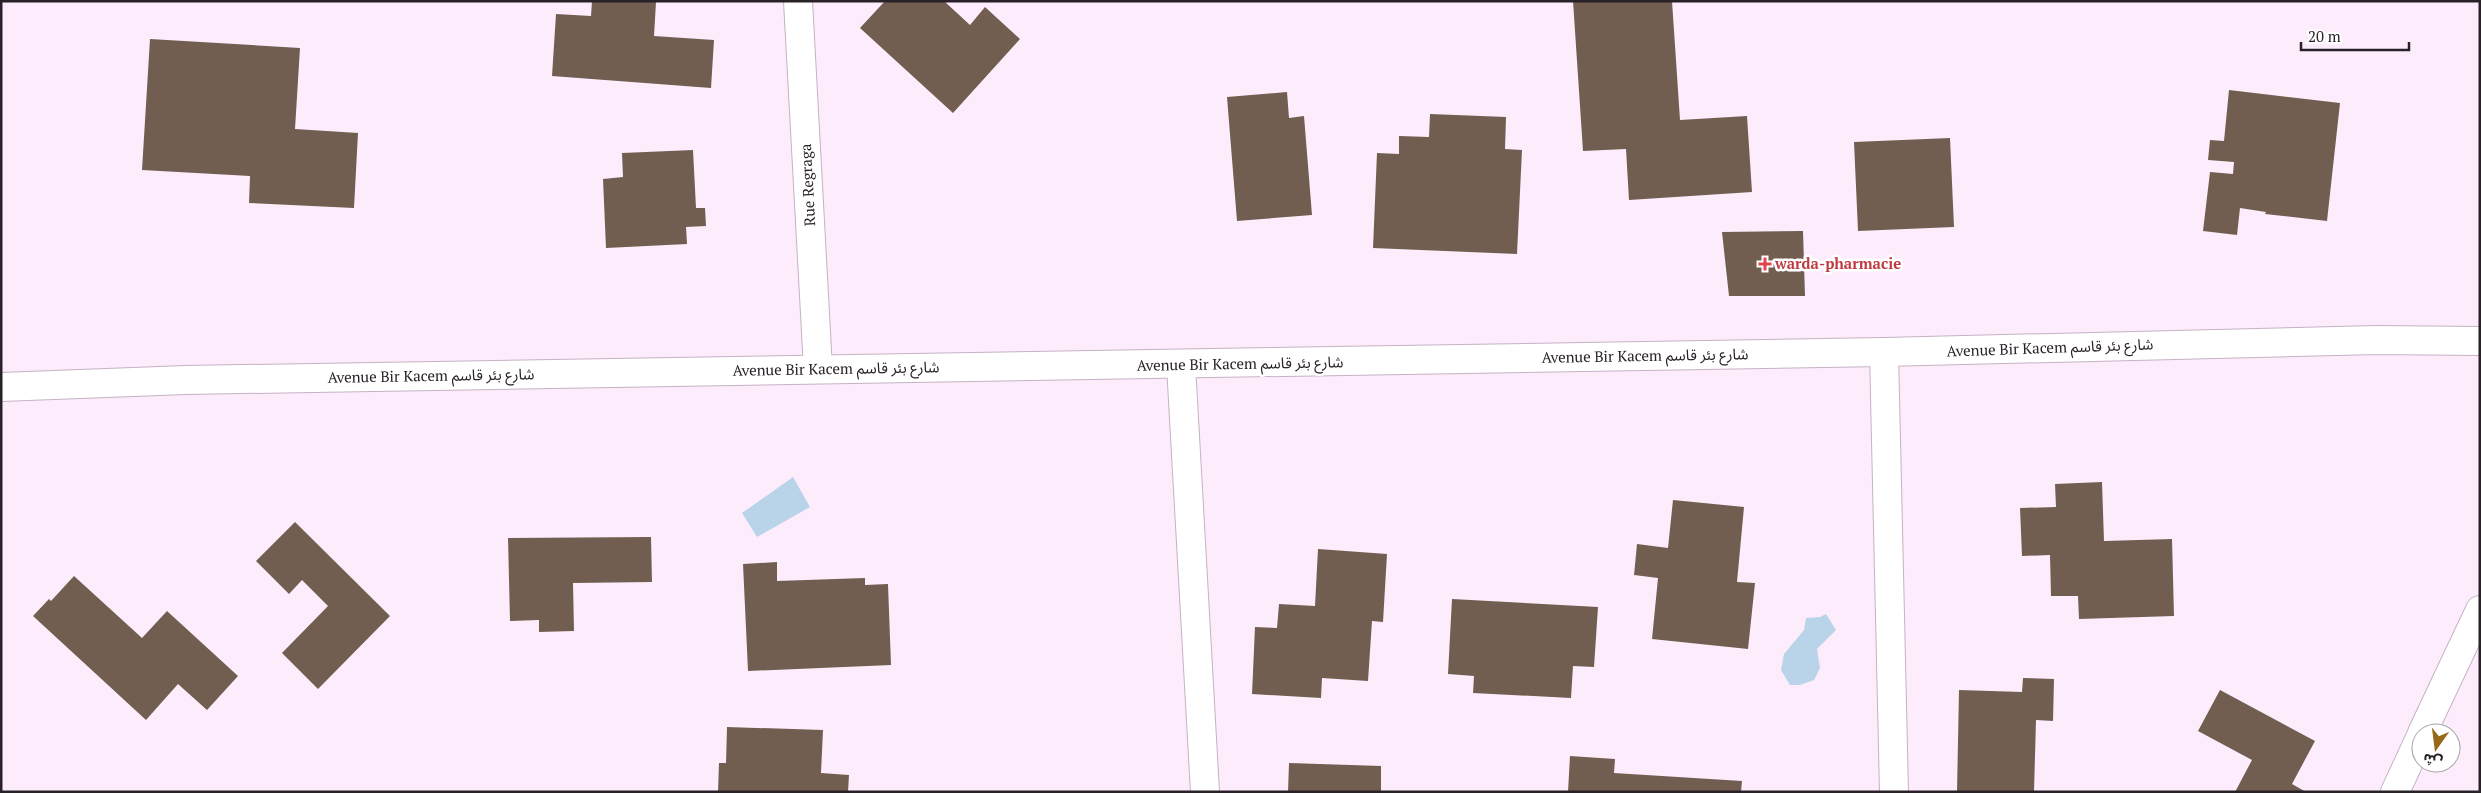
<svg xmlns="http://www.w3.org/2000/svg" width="2481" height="793" font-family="'PT Serif','Noto Sans Arabic',serif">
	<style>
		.water { fill: #b9d3e9 }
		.building { fill: #715e50 }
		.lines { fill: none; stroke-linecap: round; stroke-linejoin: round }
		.street-casing { stroke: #c5b2c4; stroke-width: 30 }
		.secondary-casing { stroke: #c5b2c4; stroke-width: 30 }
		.street { stroke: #fff; stroke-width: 28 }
		.secondary { stroke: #fff; stroke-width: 28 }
		.health-dot { fill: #e0444e; stroke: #fff; stroke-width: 2 }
		.labels { text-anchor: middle; stroke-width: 5; stroke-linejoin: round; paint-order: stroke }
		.street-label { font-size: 15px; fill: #292128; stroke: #fff }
		.health-label { font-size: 15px; font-weight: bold; fill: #be3a42; stroke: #fff; text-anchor: start }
	</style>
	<rect width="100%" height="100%" fill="#fdedfc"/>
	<path class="water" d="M793 477 810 507 757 537 742 513Z
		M1826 614 1836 630 1817 649 1820 668 1814 680 1800 685H1790L1781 670 1784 654 1804 630 1806 618 1820 617Z"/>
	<path class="building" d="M592 1 656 2 654 36 714 40 711 88 552 76 556 14 591 16Z
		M885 1H944L970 25 985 7 1020 39 953 113 860 28Z
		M1573 1H1672L1680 120 1747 116 1752 192 1629 200 1626 149 1583 151Z
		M150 39 300 48 295 129 358 133 354 208 249 203 250 176 142 170Z
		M2229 90 2340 103 2327 221 2265 214 2266 212 2240 208 2237 235 2203 231 2210 172 2233 174 2234 162 2208 160 2210 140 2224 141Z
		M1287 92 1289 118 1304 116 1312 215 1237 221 1227 97Z
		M1430 114 1506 117 1505 149 1522 150 1517 254 1373 248 1377 153 1399 154V136L1429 137Z
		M1950 138 1954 227 1858 231 1854 142Z
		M693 150 696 208H705L706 226 686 227 687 244 606 248 603 179 623 177 622 153Z
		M1803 231 1805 296H1729L1722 232Z
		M2102 482 2104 541 2172 539 2174 616 2079 619 2078 596H2051L2050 555 2022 556 2020 508 2056 507 2055 484Z
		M1673 500 1744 507 1737 582 1755 583 1748 649 1652 639 1658 578 1634 575 1637 544 1668 548Z
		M295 522 390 616 318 689 282 653 328 606 302 580 289 594 256 561Z
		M651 537 652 582 573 583 574 631 539 632V620L510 621 508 538Z
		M1318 549 1387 554 1383 622 1372 621 1368 681 1322 678 1321 698 1252 694 1255 627 1277 628 1279 604 1315 606Z
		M777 562V581L865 578V585L888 584 891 665 748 671 743 564Z
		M74 576 142 638 167 611 238 676 207 710 178 684 146 720 33 616 49 599 51 601Z
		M1452 599 1598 607 1594 667 1573 666 1571 698 1473 693 1474 676 1448 674Z
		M2023 678 2054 679 2053 721 2036 720 2034 792H1957L1959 690 2022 692Z
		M2220 690 2315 741 2292 784 2306 792H2235L2252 760 2198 731Z
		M727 727 823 730 821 773 849 775 848 792H718L719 763H726Z
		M1570 756 1615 759 1614 773 1742 781 1741 792H1568Z
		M1289 763 1381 766V792H1288Z"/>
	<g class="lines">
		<g class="street-casing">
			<path id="street" d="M798 1 818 369
				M1884 352 1894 792
				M1181 365 1205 792
				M2422 733 2480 610
				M2395 792 2421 736"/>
		</g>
		<g class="secondary-casing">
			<path id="secondary" d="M1 387 186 380 1884 352 2376 340 2480 341"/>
		</g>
		<use href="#street" class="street"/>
		<use href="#secondary" class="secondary"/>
	</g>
	<path class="health-dot" d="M1762.5 256.5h5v5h5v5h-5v5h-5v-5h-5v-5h5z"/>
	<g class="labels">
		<g class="street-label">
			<text transform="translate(808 185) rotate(-93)" y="5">Rue Regraga</text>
			<text transform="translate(2050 348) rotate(-2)" y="5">Avenue Bir Kacem شارع بئر قاسم</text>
			<text transform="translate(1645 356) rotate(-1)" y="5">Avenue Bir Kacem شارع بئر قاسم</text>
			<text transform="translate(1240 364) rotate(-1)" y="5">Avenue Bir Kacem شارع بئر قاسم</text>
			<text transform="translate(836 369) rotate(-1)" y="5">Avenue Bir Kacem شارع بئر قاسم</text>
			<text transform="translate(431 376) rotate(-1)" y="5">Avenue Bir Kacem شارع بئر قاسم</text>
		</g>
		<g class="health-label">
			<text x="1775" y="269">warda-pharmacie</text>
		</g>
	</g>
	<rect width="2481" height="793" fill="none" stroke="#292128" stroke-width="5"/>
	<g transform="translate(2436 748) rotate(194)"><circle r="24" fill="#ffffff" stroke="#a9a6a9"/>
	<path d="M0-4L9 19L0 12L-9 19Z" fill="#986819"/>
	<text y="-8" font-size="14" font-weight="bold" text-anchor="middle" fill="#292128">ش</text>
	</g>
	<path d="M2301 42v8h108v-8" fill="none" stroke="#292128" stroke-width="2.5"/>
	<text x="2308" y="42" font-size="15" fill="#292128" stroke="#ffffff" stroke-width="4" paint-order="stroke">20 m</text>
</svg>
